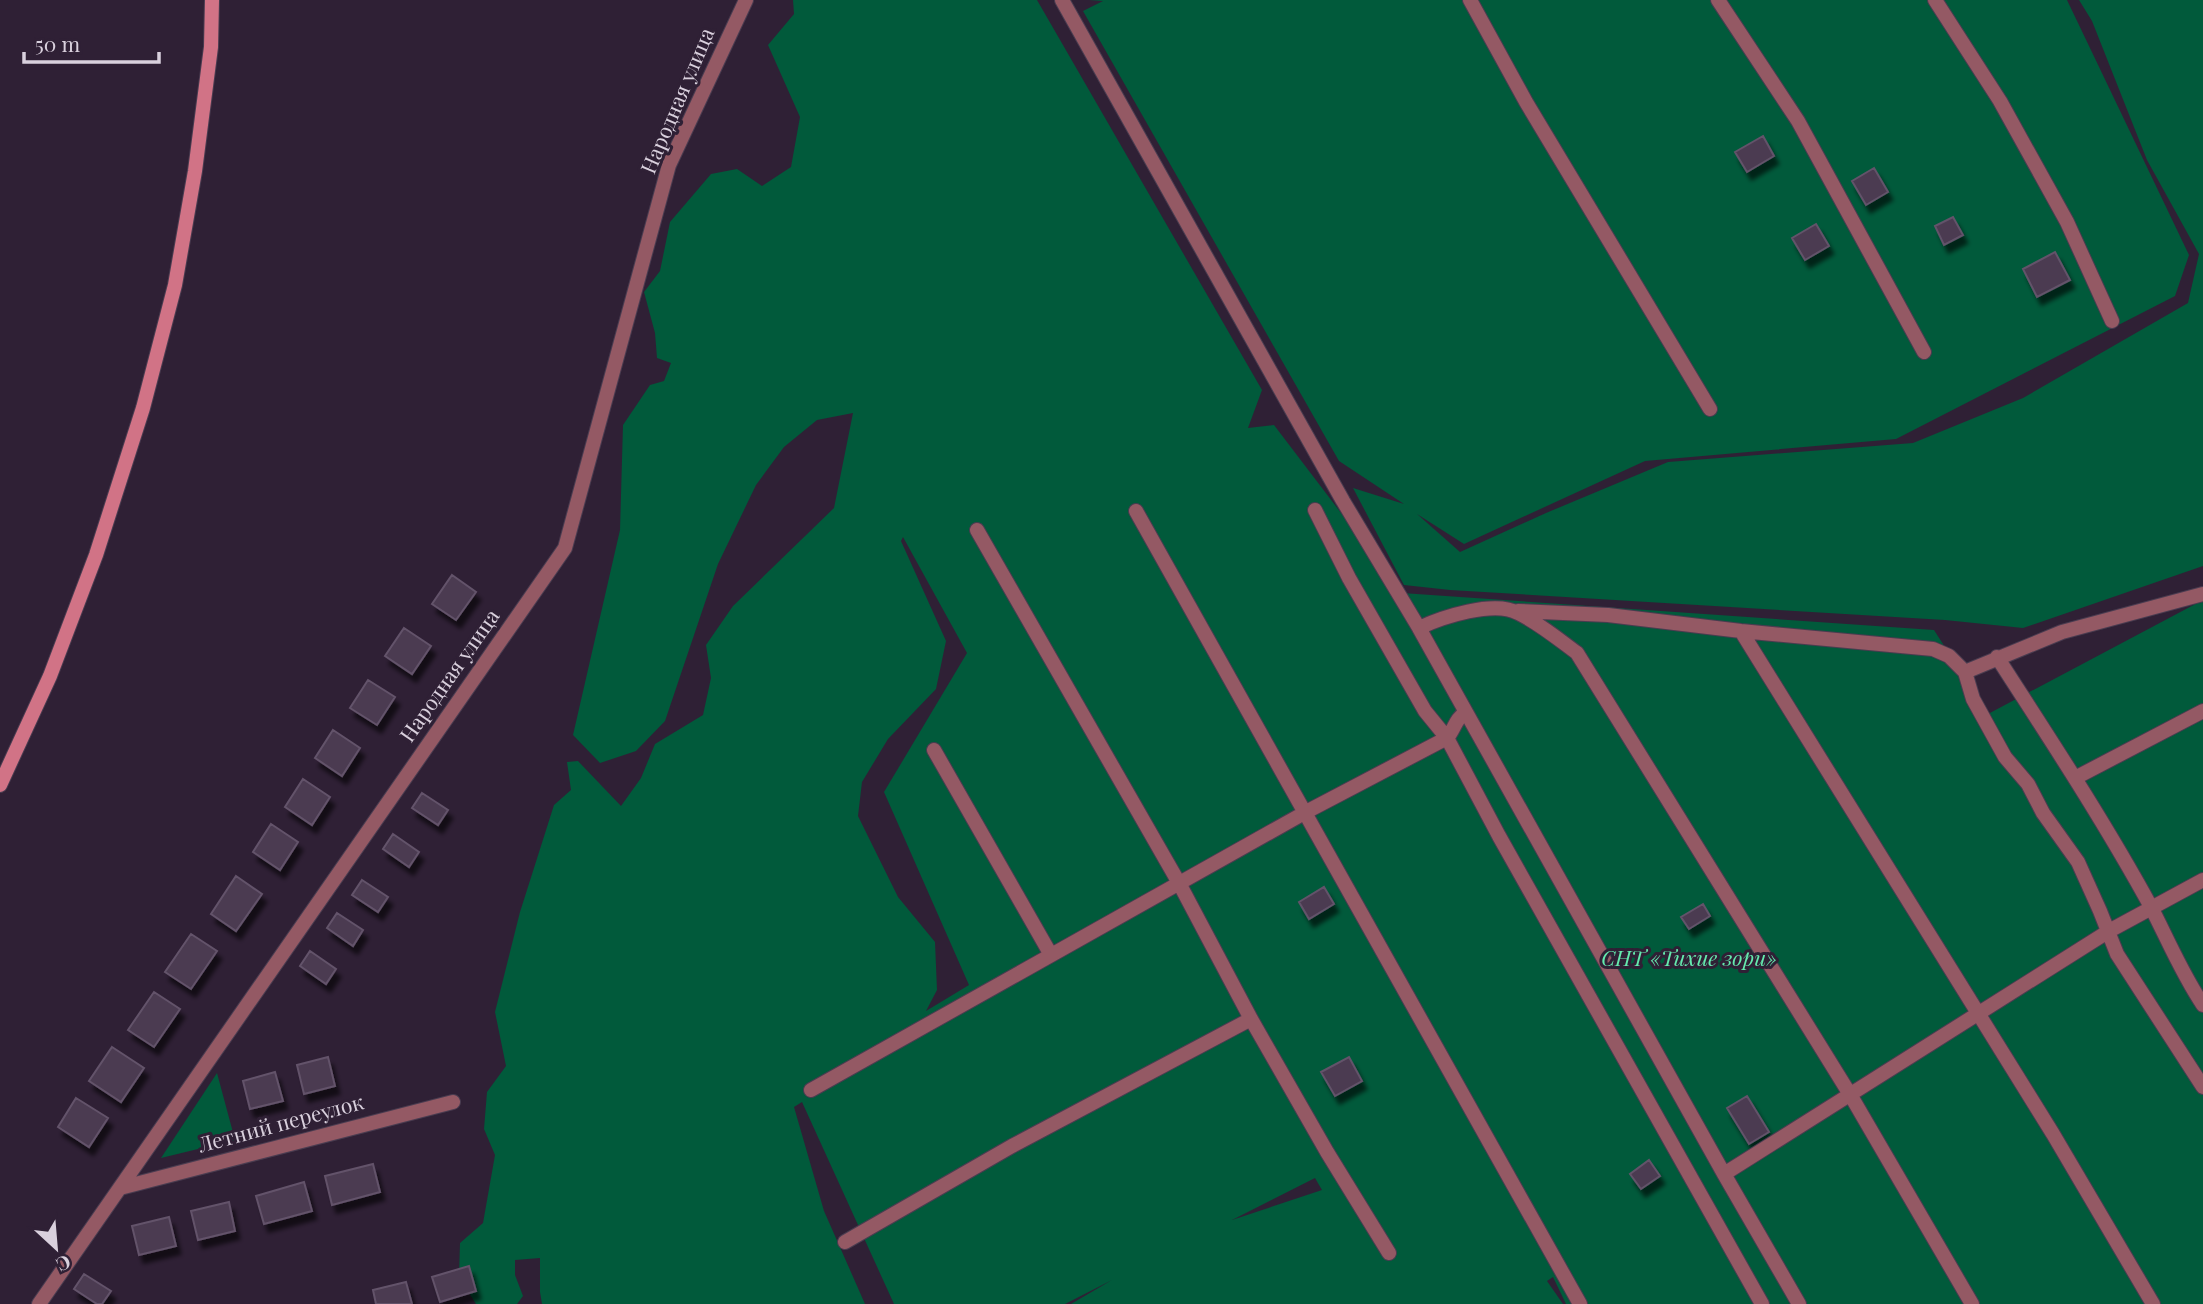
<svg xmlns="http://www.w3.org/2000/svg" width="2203" height="1304" font-family="'Playfair Display',serif">
	<style>
		.green { fill: #015a3b; fill-rule: evenodd }
		.building { fill: #4b3b51; stroke: #63536a; stroke-width: 2; filter: url(#shadow) }
		.lines { fill: none; stroke-linecap: round; stroke-linejoin: round }
		.minor-casing { stroke: #4a3c50; stroke-width: 16 }
		.secondary-casing { stroke: #4a3c50; stroke-width: 16 }
		.minor { stroke: #945964; stroke-width: 14 }
		.secondary { stroke: #d17386; stroke-width: 14 }
		.labels { text-anchor: middle; stroke-width: 6; stroke-linejoin: round; paint-order: stroke }
		.street-label { font-size: 21px; fill: #d9d0dd; stroke: #2f2035 }
		.park-label { font-size: 21px; font-style: italic; fill: #65eaae; stroke: #2f2035 }
	</style>
	<defs>
		<filter id="shadow"><feDropShadow dx="4.5" dy="8" stdDeviation="2" flood-color="#0009"/></filter>
	</defs>
	<rect width="100%" height="100%" fill="#2f2035"/>
	<path class="green" d="M793 0H1037L1262 390 1248 428 1274 425 1402 593 1934 630 1988 714 2203 600V1304H1566L1553 1277 1547 1281 1563 1304H1071L1112 1280 1065 1304H894L802 1102 794 1107 824 1211 865 1304H542L540 1292V1258L515 1260V1275L523 1296 517 1304H476L459 1277 460 1243 483 1223 495 1155 484 1129 487 1092 506 1066 495 1012 520 912 554 805 571 790 567 762 578 761 621 806 641 778 655 744 703 715 711 678 706 645 733 606 834 508 853 413 817 420 784 447 756 485 718 564 665 721 636 751 600 763 573 735 620 530 623 425 650 385 664 381 671 363 657 358 655 333 644 292 660 271 670 222 711 174 737 169 762 186 791 167 800 117 768 45 794 14ZM903 537 967 653 884 792 969 985 926 1011 937 990 935 942 898 897 858 816 862 782 888 739 936 689 946 641 901 541ZM1315 1178 1322 1190 1232 1220Z
		M1089 0H2067L2189 255 2175 296 1896 439 1645 461 1464 544 1417 514 1460 552 1546 513 1668 462 1913 443 2023 398 2188 303 2199 254 2147 160 2092 21 2079 0H2203V566L2023 628 1945 620 1450 590 1404 585 1353 488 1404 504 1339 461 1083 11 1103 1Z
		M217 1073 235 1140 161 1158Z"/>
	<path class="building" d="M1763 136 1774 156 1747 172 1735 152Z
		M1874 168 1888 192 1866 205 1852 181Z
		M1953 217 1963 235 1944 245 1935 226Z
		M1816 224 1829 246 1805 260 1792 238Z
		M2055 252 2070 280 2037 297 2023 269Z
		M452 575 476 592 456 620 432 604Z
		M404 628 431 646 412 674 385 656Z
		M368 680 395 697 377 725 350 708Z
		M333 730 360 748 342 776 315 758Z
		M303 779 330 797 312 825 285 807Z
		M422 793 448 810 438 825 412 808Z
		M271 824 298 842 280 870 253 852Z
		M393 834 419 852 409 867 383 849Z
		M236 876 262 894 236 931 211 914Z
		M362 880 388 897 378 912 352 895Z
		M1324 887 1334 904 1309 919 1299 902Z
		M1703 904 1710 916 1689 929 1681 917Z
		M337 913 363 930 353 946 327 928Z
		M191 934 217 951 191 989 165 972Z
		M310 951 336 969 326 984 300 966Z
		M154 992 180 1009 154 1047 128 1030Z
		M112 1047 144 1068 121 1102 89 1081Z
		M328 1057 335 1086 304 1094 297 1065Z
		M1349 1057 1362 1081 1335 1096 1321 1072Z
		M275 1072 283 1101 250 1109 243 1081Z
		M1747 1096 1769 1132 1749 1144 1727 1108Z
		M76 1098 108 1118 89 1147 58 1127Z
		M1649 1160 1660 1176 1641 1189 1630 1174Z
		M373 1164 380 1192 332 1205 325 1176Z
		M304 1182 312 1211 264 1224 256 1196Z
		M229 1202 235 1231 198 1240 191 1211Z
		M169 1217 176 1246 139 1255 132 1226Z
		M469 1266 476 1291 440 1302 432 1277Z
		M84 1274 111 1291 102 1304H97L74 1289Z
		M406 1282 412 1304H376L373 1290Z"/>
	<g class="lines">
		<g class="minor-casing">
			<path id="minor" d="M1062 0 1343 501 1419 628 1724 1174 1799 1304
				M1470 0 1526 102 1710 409
				M1718 0 1798 121 1924 352
				M1935 0 2000 101 2067 222 2112 321
				M1315 510 1349 578 1425 711 1447 738 1499 836 1762 1304
				M1136 511 1580 1304
				M977 530 1179 883 1251 1019 1327 1152 1389 1253
				M2203 594 2062 632 1965 672 1973 699 2005 757 2028 784 2043 813 2078 862 2100 911 2117 954 2203 1087
				M1518 611 1608 615 1741 631 1933 649 1949 656 1965 672
				M1419 628C1442 617 1494 600 1518 613 1539 623 1558 639 1577 653L1851 1096 1972 1304
				M1741 631 2053 1134 2153 1304
				M1997 657C2050 739 2104 821 2151 907 2168 940 2182 974 2203 1005
				M934 750 1051 955
				M2075 778 2203 711
				M811 1090 1306 812 1447 738C1454 730 1456 718 1465 713
				M1724 1174 2109 931 2203 880
				M120 1188 453 1102
				M845 1242 1012 1146 1251 1019
				M39 1304 565 548 669 165 746 0"/>
		</g>
		<g class="secondary-casing">
			<path id="secondary" d="M0 785 50 676 96 555 143 408 175 285 195 171 211 47 212 0"/>
		</g>
		<use href="#minor" class="minor"/>
		<use href="#secondary" class="secondary"/>
	</g>
	<g class="labels">
		<g class="street-label">
			<text transform="translate(678 101) rotate(-67)" y="7">Народная улица</text>
			<text transform="translate(450 676) rotate(-55)" y="7">Народная улица</text>
			<text transform="translate(281 1124) rotate(-15)" y="7">Летний переулок</text>
		</g>
		<g class="park-label">
			<text x="1689" y="966">СНТ «Тихие зори»</text>
		</g>
	</g>
	<g transform="translate(56 1248) rotate(154)" stroke="#2f2035" stroke-width="5" paint-order="stroke">
	<path d="M0-5L12 26L0 18L-12 26Z" fill="#d9d0dd"/>
	<text y="-10" font-size="19" font-weight="bold" text-anchor="middle" fill="#d9d0dd">С</text>
	</g>
	<path d="M24 52v10h135v-10" fill="none" stroke="#d9d0dd" stroke-width="3.5"/>
	<text x="35" y="52" font-size="21" fill="#d9d0dd" stroke="#2f2035" stroke-width="5" paint-order="stroke">50 m</text>
</svg>
